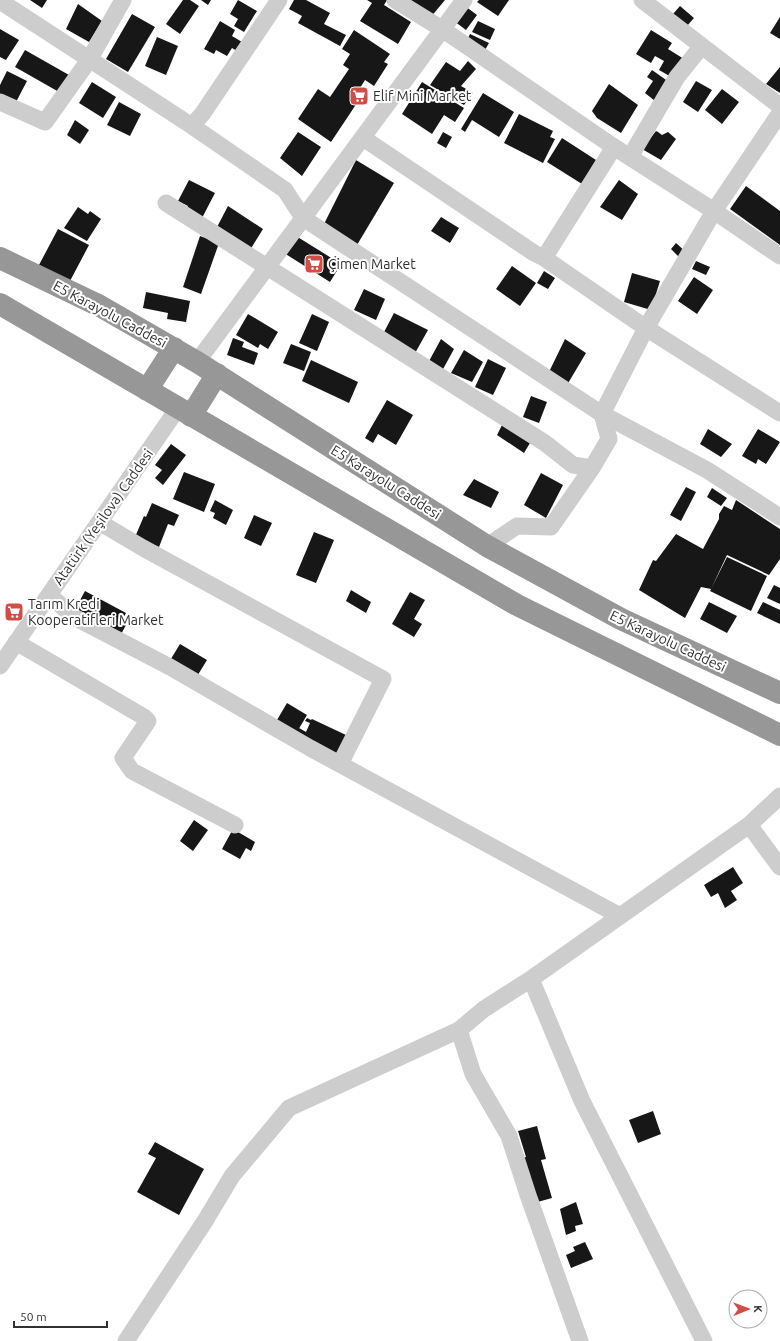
<svg xmlns="http://www.w3.org/2000/svg" width="780" height="1341" font-family="Ubuntu,sans-serif">
	<style>
		.building { fill: #171717 }
		.lines { fill: none; stroke-linecap: round; stroke-linejoin: round }
		.minor { stroke: #cdcdcd; stroke-width: 17 }
		.highway { stroke: #979797; stroke-width: 22 }
		.labels { text-anchor: middle; stroke-width: 4; stroke-linejoin: round; paint-order: stroke }
		.poi-label { font-size: 14px; fill: #303030; stroke: #fff; text-anchor: start }
		.street-label { font-size: 14px; fill: #303030; stroke: #fff }
	</style>
	<rect width="100%" height="100%" fill="#fff"/>
	<path class="building" d="M30 0H47L42 8Z
		M183 0H190L199 6 180 34 166 24Z
		M201 0H211L208 5Z
		M238 0 257 11 244 32 234 26 238 19 230 14Z
		M294 0H306L330 13 324 24 346 35 340 46 298 23 302 16 289 9Z
		M367 0H387L384 5 411 22 398 44 360 21 372 3Z
		M402 0H445L430 18Z
		M479 0H509L498 16 477 2Z
		M78 4 102 21 89 42 66 29Z
		M465 6 477 15 466 30 454 21Z
		M680 6 694 18 687 26 673 14Z
		M132 14 155 27 128 72 106 59Z
		M780 17V39L770 33Z
		M220 21 235 30 232 36 242 42 237 51 232 48 227 56 216 50 214 54 204 49Z
		M478 21 495 29 490 40 472 32Z
		M0 29 19 40 6 60 0 57Z
		M354 30 390 54 384 62 388 64 374 86 365 80 360 88 365 91 331 142 298 119 318 89 330 97 349 69 343 65 350 54 342 49Z
		M651 30 672 43 668 49 684 59 673 78 659 70 664 61 655 56 651 63 636 54Z
		M470 34 489 43 485 50 467 40Z
		M157 37 178 46 166 75 145 66Z
		M25 50 69 75 59 92 15 67Z
		M468 61 476 69 461 86 473 93 464 105 430 85 446 62 460 71Z
		M780 67V93L766 84Z
		M652 70 669 82 655 101 645 93 653 81 647 77Z
		M7 71 27 81 15 104 0 97V85Z
		M696 81 712 90 698 112 683 102Z
		M92 82 116 97 103 118 79 103Z
		M422 82 464 108 455 122 444 115 432 134 402 114Z
		M609 84 638 105 621 133 597 118 592 111Z
		M722 89 739 102 722 124 705 110Z
		M483 93 514 112 499 137 472 120 465 132 461 129Z
		M119 102 141 114 130 136 107 125Z
		M519 114 553 131 550 137 555 139 543 163 504 143Z
		M75 120 89 130 80 144 67 135Z
		M656 131 658 132 662 135 668 132 676 139 661 160 642 149Z
		M298 132 321 147 302 176 280 158Z
		M443 132 452 137 446 148 437 143Z
		M562 138 596 160 582 184 547 162Z
		M356 160 394 183 357 245 324 224Z
		M189 180 215 193 202 218 186 210 188 206 178 201Z
		M619 180 638 194 622 220 600 207Z
		M746 186 780 211V245L730 209Z
		M228 206 263 229 250 250 216 229Z
		M78 207 88 214 90 211 101 219 87 241 64 228Z
		M441 217 459 228 450 243 431 231Z
		M58 229 89 245 70 281 39 265Z
		M200 236 219 243 201 294 183 287Z
		M296 236 333 259 335 256 343 261 330 282 284 253Z
		M676 243 687 253 681 259 671 249Z
		M696 261 710 267 706 275 692 269Z
		M512 266 536 283 520 306 496 289Z
		M544 271 555 278 548 289 537 283Z
		M632 273 660 281 651 310 624 302Z
		M694 277 713 290 697 314 678 301Z
		M364 289 385 299 376 320 354 310Z
		M146 292 190 301 186 322 167 319 168 313 143 308Z
		M394 313 428 330 414 355 383 334Z
		M248 314 278 332 268 349 260 344 258 348 236 335Z
		M312 314 329 322 317 351 299 343Z
		M233 338 244 342 242 347 258 353 254 365 227 355Z
		M441 339 454 349 442 371 428 363Z
		M565 339 586 353 567 385 548 374Z
		M291 344 311 352 304 371 283 363Z
		M464 350 483 362 472 382 451 373Z
		M488 359 506 368 493 395 475 387Z
		M311 360 358 382 349 403 302 381Z
		M531 396 547 402 539 423 523 417Z
		M387 400 413 415 396 445 378 434 373 443 365 438Z
		M502 425 530 443 524 453 497 435Z
		M708 429 732 444 721 457 700 444Z
		M758 429 780 442 766 464 758 459 756 464 742 456Z
		M171 444 186 455 163 485 155 478 162 470 155 465Z
		M184 472 215 484 204 512 173 499Z
		M541 473 563 485 546 518 524 505Z
		M474 479 499 492 491 508 463 495Z
		M686 487 696 492 681 521 670 515Z
		M712 488 727 498 721 506 707 497Z
		M215 500 233 510 226 525 213 518 215 513 210 511Z
		M736 500 780 529V559L769 575 727 555 711 589 701 587 685 618 639 590 653 560 656 561 676 534 703 549 719 519V514L724 506 732 510Z
		M152 503 179 515 174 526 168 524 159 547 135 537 144 516 146 517Z
		M254 515 272 523 261 546 244 538Z
		M314 532 334 540 316 583 296 575Z
		M727 557 767 576 751 611 710 591Z
		M774 585 780 588V604L767 598Z
		M351 590 371 602 366 613 346 601Z
		M85 591 126 613 121 622 126 625 119 638 73 613Z
		M410 592 425 600 414 619 422 624 414 637 392 624Z
		M709 602 737 616 727 633 700 619Z
		M763 602 780 610V624L757 613Z
		M11 603 22 610 17 620 5 614Z
		M180 644 207 660 196 678 169 662Z
		M287 703 307 715 297 732 277 720Z
		M307 718 311 720 312 719 346 735 337 755 296 735 299 728 306 732 310 723 305 721Z
		M194 820 208 830 193 851 180 841Z
		M233 829 255 842 251 851 246 848 240 859 222 849Z
		M733 867 743 883 731 891 737 900 725 908 718 893 711 897 704 885Z
		M653 1111 661 1134 638 1143 629 1120Z
		M537 1126 546 1159 541 1160 552 1198 534 1203 521 1158 526 1157 518 1131Z
		M155 1142 204 1169 179 1215 137 1192 156 1158 148 1154Z
		M576 1202 583 1224 575 1226 576 1231 566 1235 560 1209Z
		M585 1242 593 1259 571 1268 566 1255 575 1251 573 1247Z"/>
	<g class="lines">
		<path class="minor" d="M395 0 442 29 614 147 714 211 780 256
			M642 0 780 106
			M0 1 192 126 285 190 303 218 602 414 707 470 780 517
			M0 102 45 122 89 60 123 0
			M192 126 203 113 279 0
			M363 138 534 253 544 258 646 328 780 413
			M630 157 677 77 702 46
			M166 203 545 443 573 465 592 468 609 439 602 414 646 328 714 211 780 113
			M544 258 614 147
			M197 362 464 0
			M99 522 143 548 383 679 340 764
			M487 546 517 526 551 527 592 468
			M49 595 74 617 170 667 310 748 620 916
			M16 642 144 717 148 721 123 758 132 771 235 825
			M0 666 178 408
			M749 825 780 867
			M531 979 582 1101 704 1341
			M459 1030 473 1074 509 1136 528 1195 580 1341
			M126 1341 205 1221 232 1176 289 1108 459 1030 484 1009 531 979 749 825 780 796"/>
		<path class="highway" d="M0 258 100 306 197 362 487 546 621 619 780 693
			M0 304 517 605 780 735
			M147 390 174 348
			M191 416 217 374"/>
	</g>
	<defs>
		<g id="supermarket-square" transform="scale(1)"><rect x="-9" y="-9" width="18" height="18" rx="4" fill="#d14e48" stroke="#fff"/><path d="M-6-5.5h2.5l.6 2H6L4.5 2H-2.5L-4.4-4H-6ZM-1.5 3.2a1.3 1.3 0 1 0 .1 0ZM3 3.2a1.3 1.3 0 1 0 .1 0Z" fill="#fff"/></g>
	</defs>
	<g fill-rule="evenodd">
		<use href="#supermarket-square" x="359" y="96"/>
		<use href="#supermarket-square" x="314" y="264"/>
		<use href="#supermarket-square" x="14" y="612"/>
	</g>
	<g class="labels">
		<g class="poi-label">
			<text x="373" y="101">Elif Mini Market</text>
			<text x="328" y="269">Çimen Market</text>
			<text x="28" y="609">Tarım Kredi<tspan x="28" dy="16">Kooperatifleri Market</tspan></text>
		</g>
		<g class="street-label">
			<text transform="translate(110 314) rotate(28)" y="5">E5 Karayolu Caddesi</text>
			<text transform="translate(386 482) rotate(32)" y="5">E5 Karayolu Caddesi</text>
			<text transform="translate(103 517) rotate(-55)" y="5">Atatürk (Yeşilova) Caddesi</text>
			<text transform="translate(668 641) rotate(25)" y="5">E5 Karayolu Caddesi</text>
		</g>
	</g>
	<g transform="translate(748 1309) rotate(89)"><circle r="19" fill="#ffffff" stroke="#acacac"/>
	<path d="M0-3L7 15L0 10L-7 15Z" fill="#d14e48"/>
	<text y="-6" font-size="11" font-weight="bold" text-anchor="middle" fill="#303030">K</text>
	</g>
	<path d="M14 1321v6h93v-6" fill="none" stroke="#303030" stroke-width="2"/>
	<text x="20" y="1321" font-size="12" fill="#303030" stroke="#ffffff" stroke-width="3" paint-order="stroke">50 m</text>
</svg>
